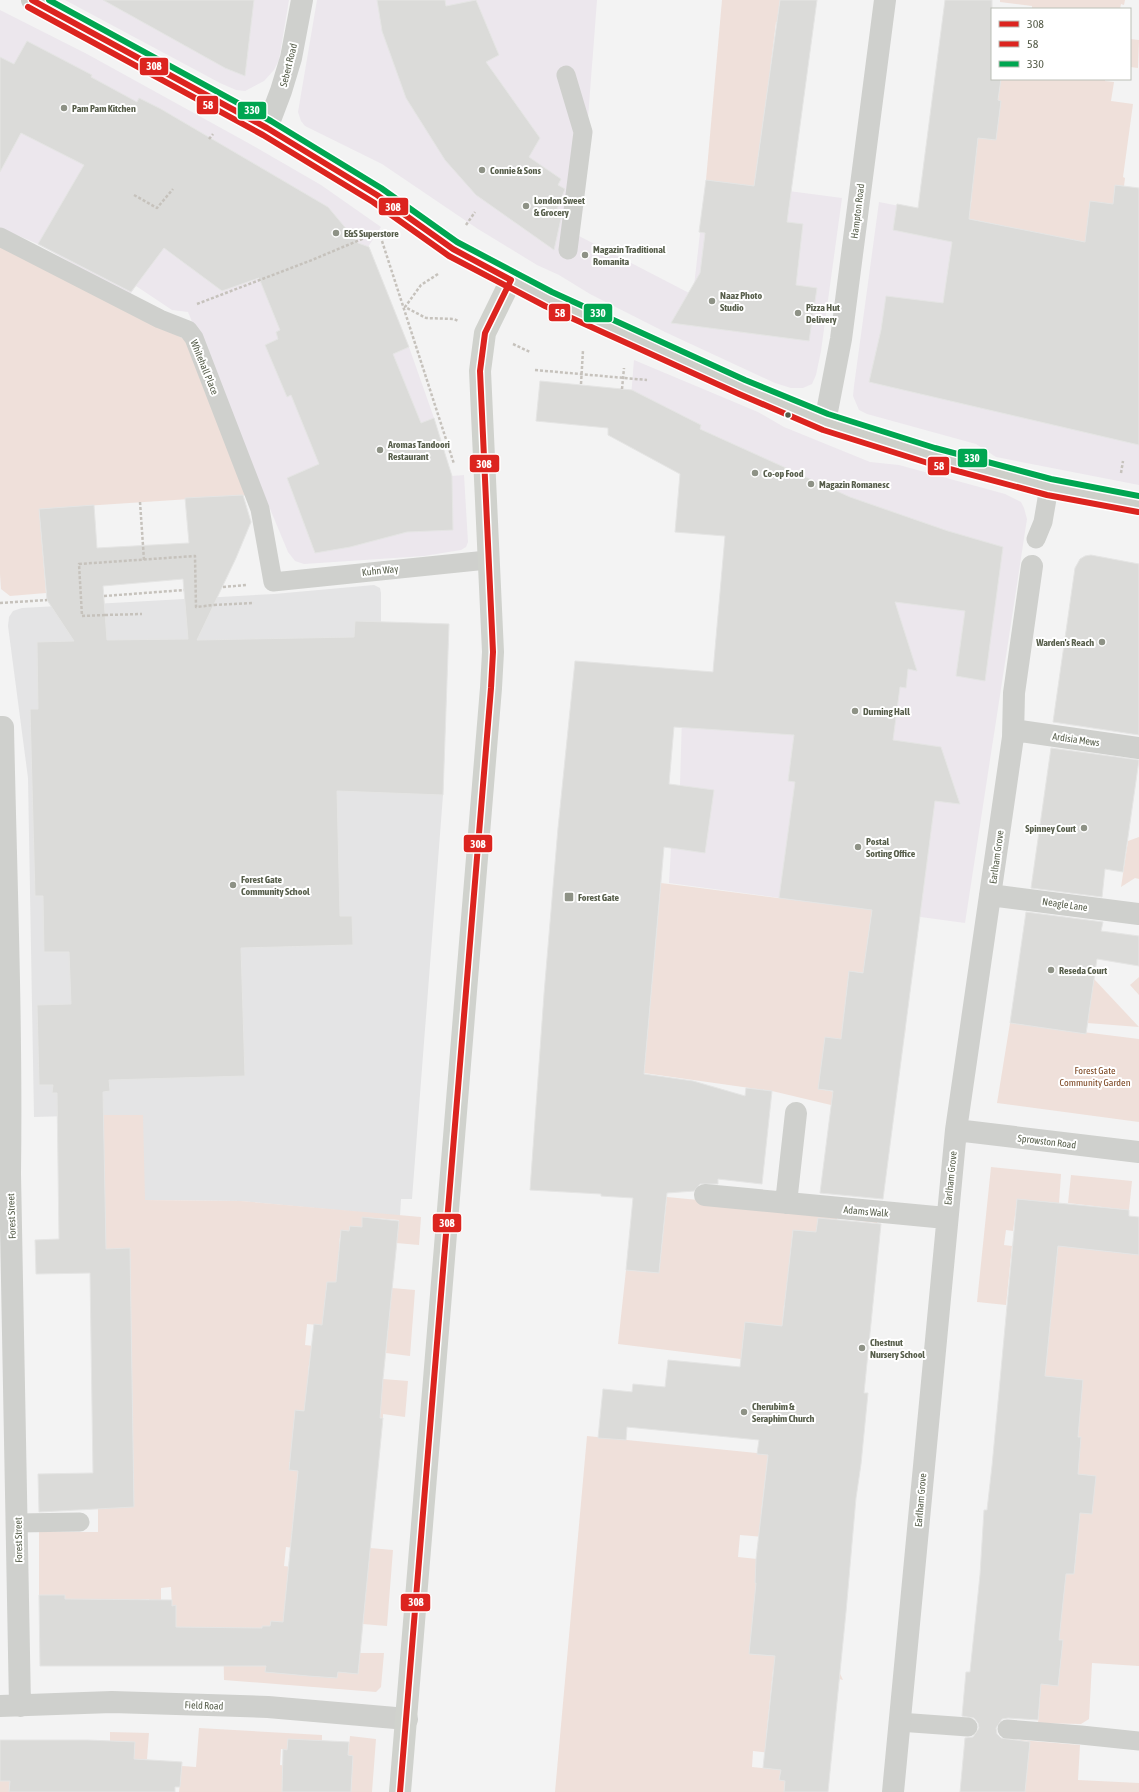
<svg xmlns="http://www.w3.org/2000/svg" width="1139" height="1792" font-family="'Asap Condensed',sans-serif">
	<style>
		.commercial { fill: #ece7ed }
		.education { fill: #e4e4e5 }
		.green { fill: #efe0da }
		.building { fill: #dbdbd9; stroke: #e5e5e4; fill-rule: evenodd }
		.lines { fill: none; stroke-linecap: round; stroke-linejoin: round }
		.path { stroke: #c6c2bc; stroke-width: 2.5; stroke-dasharray: 3 2; stroke-linecap: butt }
		.lane { stroke: #cfd0cd; stroke-width: 19 }
		.street { stroke: #cfd0cd; stroke-width: 22 }
		.secondary { stroke: #d0d2cd; stroke-width: 22 }
		.primary { stroke: #cdcfc9; stroke-width: 22 }
		.path-bridge { stroke: #c6c2bc; stroke-width: 2.5; stroke-dasharray: 3 2; stroke-linecap: butt }
		.bus-1-casing { stroke: #fff; stroke-width: 9 }
		.bus-2-casing { stroke: #fff; stroke-width: 9 }
		.bus-3-casing { stroke: #fff; stroke-width: 9 }
		.bus-1 { stroke: #dc241f; stroke-width: 6 }
		.bus-2 { stroke: #dc241f; stroke-width: 6 }
		.bus-3 { stroke: #00a651; stroke-width: 6 }
		.poi-dot { fill: #8e9286; stroke: #fff; stroke-width: 1.5 }
		.bus-dot { fill: #575e4b; stroke: #fff; stroke-width: 1.5 }
		.labels { text-anchor: middle; stroke-width: 4; stroke-linejoin: round; paint-order: stroke }
		.street-label { font-size: 10px; fill: #575e4b; stroke: #fff }
		.poi-label { font-size: 10px; font-weight: bold; fill: #575e4b; stroke: #fff; text-anchor: start }
		.park-label { font-size: 10px; fill: #7b4520; stroke: #fff }
		.line-badge { stroke: #fff; stroke-width: 1.5 }
		.badge-label { font-size: 11px; text-anchor: middle; font-weight: bold; fill: #fff }
	</style>
	<rect width="100%" height="100%" fill="#f3f3f3"/>
	<path class="commercial" d="M65 0H289L279 60 274 70 264 81 245 91 236 90 220 83Z
		M317 0H597L579 236 693 295 706 180 842 198 821 351 816 375 812 384 803 388H791L775 383 665 332 590 294 559 275 537 265 478 229 382 164 305 126 301 121 298 112Z
		M0 10 87 54 250 144 321 185 381 227 368 247 409 347 434 418 452 476 464 475 468 542 466 547 461 550 424 556 304 564 295 561 288 552 188 312 172 310 136 286 129 296 38 244 0 228Z
		M879 202 1139 253V485L996 457 976 444 867 414 859 410 853 396 854 386Z
		M634 360 758 412 784 427 870 462 899 465 1005 494 1021 502 1024 508 1027 519 965 923 669 883 671 848 680 785 683 683 712 682 732 459 630 410Z"/>
	<path class="education" d="M374 585 380 588 381 593V622L449 624 443 795 412 1199H401L400 1216 241 1201 144 1200 103 1115 34 1117 28 778 8 626 9 617 13 611 22 608 274 594Z"/>
	<path class="green" d="M722 0H780L778 14 794 24 776 22 770 70 787 81 769 79 754 186 706 180Z
		M1000 0H1125L1124 5 1121 4 1120 9H1032V6L1000 2Z
		M1130 39 1139 40 1138 68 1130 67Z
		M1001 79H1105V81L1114 82 1111 101 1133 104 1123 177 1125 178 1124 186 1115 185 1113 204 1112 248 926 210 970 209 972 197 956 195 975 161 978 138 996 139 1001 101 988 99 989 92 999 93Z
		M0 244 190 342 250 495 39 509 46 593 10 596 1 589 0 574Z
		M1139 837V879L1135 878 1121 887 1128 841Z
		M661 883 872 910 867 943 915 950 867 973 849 971 844 1015 906 1022 905 1034 860 1029 820 1080 819 1089 835 1092 851 1107 831 1105 772 1091 644 1073Z
		M1139 977V995L1130 985Z
		M1094 979 1139 1027 1087 1023Z
		M1010 1023 1139 1039V1122L997 1103Z
		M103 1115H143L145 1200 241 1201 421 1217 419 1245 396 1243 399 1220 363 1217 362 1227 350 1226 349 1231 341 1230 339 1244 347 1245 337 1283 327 1282 326 1290 392 1288 415 1290 410 1356 386 1353 389 1319 350 1328 307 1324 305 1345 348 1350 346 1362 310 1358 308 1371 346 1375 381 1401 383 1379 408 1381 405 1417 383 1414V1418L296 1410 293 1429 306 1463 289 1462V1470L302 1471 329 1552 286 1547 284 1566 367 1577 370 1548 393 1550 387 1626 363 1624 366 1589 324 1626 271 1621 270 1626H262L261 1643 275 1644 265 1672 320 1677 321 1673H328V1678H337L338 1672 358 1674 360 1653H384L381 1687 376 1692 224 1680 223 1628 176 1627V1605L172 1606 171 1587 161 1588V1629L149 1605V1599L137 1600V1629L124 1606V1600L113 1599V1629L101 1599 65 1601 64 1595H39V1532H98V1508L134 1507 130 1249H106Z
		M991 1167 1061 1174 1059 1203 1017 1199 1013 1231 1006 1230 1004 1245 1012 1246 1006 1305 977 1302Z
		M1071 1175 1132 1181 1129 1210 1068 1203Z
		M667 1197 878 1217 877 1223 837 1218 835 1234 793 1230 789 1267 829 1309 784 1305 782 1326 745 1322 741 1359 618 1344 626 1270 659 1273Z
		M1058 1246 1139 1255V1666L1092 1663 1089 1719 1081 1724 1038 1723 1041 1684 1058 1686 1063 1640 1023 1637 1062 1607 1065 1586 1028 1570 1074 1574 1078 1529 1033 1525 1096 1476 1039 1470 1081 1437 1037 1433 1081 1400 1083 1380 1044 1376Z
		M587 1436 858 1463 815 1468 767 1463 761 1513 808 1541 740 1535 738 1557 757 1559 755 1583 804 1588 750 1654 796 1658 838 1669 843 1680 824 1675 773 1670 766 1737 830 1759 753 1751 752 1767 781 1770 780 1780 785 1781 784 1792H555Z
		M199 1728 322 1735V1741L288 1739 287 1750 281 1749 280 1765 310 1768 282 1792H179L182 1766 196 1767Z
		M110 1732 149 1733 147 1759H134L135 1742 110 1741Z
		M350 1736 376 1739 372 1792H351L353 1756 348 1755Z
		M1006 1739 1080 1745 1078 1780 1139 1783V1792H1025Z
		M0 1778 1 1781H10L9 1792H0Z"/>
	<path class="building" d="M103 0H254L245 76 225 68Z
		M377 0H445L446 6 476 0 499 55 486 62 540 138 529 157 561 179 558 185 565 189 557 209 562 214 554 250 476 195 445 160 406 98 382 31Z
		M780 0H817L787 222 803 224 796 285 817 288 809 341 671 323 700 273 705 233 699 232 706 180 754 186Z
		M945 0H992V79H1001L998 100 1001 101 996 140 978 138 969 219 1085 242 1090 201 1113 204 1115 185 1139 188V445L869 382 881 330 886 296 943 303 952 242 893 230 897 204 918 208Z
		M27 41 92 75 91 77 137 102 139 98 161 109 328 207 358 243 369 247 409 347 393 354 421 423 434 418 446 457 452 476 453 530 407 532 350 547 315 553 287 478 319 464 291 395 287 397 265 345 278 339 276 332 280 330 259 278 222 291 164 248 131 292 38 244 84 165 21 133 0 172V57L14 64Z
		M540 381 632 390 701 425 700 429 850 497 948 531 1003 547 985 681 956 676 965 611 895 602 917 671 908 669 906 688 900 687 893 740 941 747 960 804 935 801 883 1199 820 1193 833 1091 818 1089 825 1037 841 1039 849 971 863 973 872 910 779 898 795 782 788 781 794 735 674 727 669 784 714 790 705 853 664 847 644 1074 693 1081 745 1096 746 1088 772 1091 762 1184 718 1179V1184H700L694 1191 667 1193 659 1273 626 1270 633 1198 601 1196V1194L530 1190 544 994 558 828 575 661 713 672 725 536 675 532 680 474 608 435V428L536 421Z
		M243 495 251 522 236 558 197 640 354 637 355 621 449 624 443 795 337 791 340 916H352L353 945 241 948 245 1076 109 1080 110 1091 103 1092 106 1249 130 1248 134 1507 39 1512 38 1474 93 1473 90 1273 36 1274 35 1240 59 1239 57 1093H52L53 1085H39L37 1005 71 1004 69 952H44L43 896H35L30 709H38L37 642 74 641 47 600 39 509 94 505 97 548 189 543 185 498ZM183 579 188 639 107 640 103 586Z
		M1091 555 1139 564V735L1053 722 1075 568 1080 559 1085 556Z
		M1051 748 1139 760 1123 872 1105 869 1102 897 1031 888Z
		M1026 912 1103 922 1101 931 1139 936V966L1097 959 1086 1034 1010 1023Z
		M1017 1199 1129 1210V1216L1139 1217V1255L1058 1246 1045 1376 1083 1380 1078 1437H1081L1078 1474 1096 1476 1092 1514 1080 1513 1074 1574H1066L1059 1640H1063L1058 1686 1041 1684 1038 1720 1008 1718 1002 1719 996 1728 997 1734 1001 1738 1030 1742 1025 1792H960L965 1738 973 1737 979 1728 978 1723 974 1718 962 1716 966 1672H970L980 1575 984 1510H987L992 1466Z
		M362 1217 399 1221 383 1379 380 1418H383L358 1674 338 1672 337 1678 308 1676 265 1672 266 1666H40L39 1595H65V1599L172 1600V1606L176 1605V1627L262 1628V1626H270L271 1621 283 1622 298 1471 289 1470 295 1410 304 1411 314 1324 322 1325 327 1282H336L341 1230 349 1231 350 1226 362 1227Z
		M818 1218 881 1224 864 1393H868L861 1464 856 1498 846 1612 828 1792H784L785 1781 779 1780 781 1770 763 1768 775 1656 749 1654 756 1583H755L756 1559 768 1455 757 1454 759 1440 627 1427 626 1440 598 1438 603 1389 632 1392 633 1384 665 1387 668 1360 740 1367 745 1322 782 1326 793 1230 816 1232Z
		M288 1739 349 1742 348 1755 353 1756 351 1792H282L283 1749 287 1750Z
		M0 1740H87L135 1742 134 1759 182 1762 180 1787H175V1792H9L10 1781H0Z"/>
	<g class="lines">
		<path class="path" d="M209 139 213 134
			M134 195 157 208 173 189
			M466 225 475 212
			M382 241 454 464
			M438 274 421 285 405 307 426 318 454 319 458 321
			M197 304 312 260 362 239 371 233
			M513 344 530 352
			M535 370 647 380
			M581 384 583 350
			M622 389 624 368
			M1121 473 1123 461
			M140 502 144 560
			M223 587 246 585
			M104 596 184 590
			M0 603 47 600
			M214 605 254 603
			M105 615 142 614"/>
		<path class="lane" d="M566 75 583 132 568 250
			M0 237 160 319 188 330 194 338 260 509 273 582 487 560
			M1036 539 1043 522 1049 487
			M18 1523 80 1522
			M899 1722 968 1727
			M1007 1729 1081 1735 1139 1741"/>
		<path class="street" d="M267 128 281 91 291 58 302 0
			M825 422 841 339 885 0
			M0 727H3C6 876 12 1025 10 1174L20 1706
			M1014 730 1139 748
			M990 895 1139 914
			M956 1130 1139 1152
			M705 1195 946 1218
			M786 1203 796 1113
			M0 1706 112 1702 268 1707 407 1719
			M893 1792 956 1130 1013 737 1014 693 1032 566"/>
		<path class="secondary" d="M400 1792 491 688 493 652 480 371 485 333 511 280"/>
		<path class="primary" d="M32 0 267 128 377 195 453 249 548 299 742 387 825 422 933 456 1049 487 1091 496 1139 504"/>
		<path class="path-bridge" d="M105 615 82 616 79 564 195 556 196 607 214 605"/>
		<g class="bus-1-casing">
			<path id="bus-1" d="M32 0 267 128 377 195 453 249 511 280
				M400 1792 491 688 493 652 480 371 485 333 511 280"/>
		</g>
		<g class="bus-2-casing">
			<path id="bus-2" d="M28 7 263 135 373 202 449 256 545 306 739 394 823 430 931 464 1047 495 1138 512"/>
		</g>
		<g class="bus-3-casing">
			<path id="bus-3" d="M49 0 271 121 381 188 457 242 552 292 745 380 828 414 935 448 1051 479 1139 496"/>
		</g>
		<use href="#bus-1" class="bus-1"/>
		<use href="#bus-2" class="bus-2"/>
		<use href="#bus-3" class="bus-3"/>
	</g>
	<g class="poi-dot">
		<circle cx="64" cy="108" r="4"/>
		<circle cx="482" cy="170" r="4"/>
		<circle cx="526" cy="206" r="4"/>
		<circle cx="336" cy="233" r="4"/>
		<circle cx="585" cy="255" r="4"/>
		<circle cx="712" cy="301" r="4"/>
		<circle cx="798" cy="313" r="4"/>
		<circle cx="380" cy="450" r="4"/>
		<circle cx="755" cy="473" r="4"/>
		<circle cx="811" cy="484" r="4"/>
		<circle cx="1102" cy="642" r="4"/>
		<circle cx="855" cy="711" r="4"/>
		<circle cx="1084" cy="828" r="4"/>
		<circle cx="858" cy="847" r="4"/>
		<circle cx="233" cy="885" r="4"/>
		<rect x="564" y="892" width="10" height="10" rx="2"/>
		<circle cx="1051" cy="970" r="4"/>
		<circle cx="862" cy="1348" r="4"/>
		<circle cx="744" cy="1412" r="4"/>
	</g>
	<circle class="bus-dot" cx="788" cy="415" r="3.5"/>
	<g class="labels">
		<g class="street-label">
			<text transform="translate(288 65) rotate(-76)" y="4">Sebert Road</text>
			<text transform="translate(857 211) rotate(-83)" y="4">Hampton Road</text>
			<text transform="translate(205 367) rotate(68)" y="4">Whitehall Place</text>
			<text transform="translate(380 570) rotate(-6)" y="4">Kuhn Way</text>
			<text transform="translate(1076 739) rotate(8)" y="4">Ardisia Mews</text>
			<text transform="translate(996 857) rotate(-82)" y="4">Earlham Grove</text>
			<text transform="translate(1065 904) rotate(8)" y="4">Neagle Lane</text>
			<text transform="translate(1047 1141) rotate(7)" y="4">Sprowston Road</text>
			<text transform="translate(950 1178) rotate(-84)" y="4">Earlham Grove</text>
			<text transform="translate(866 1211) rotate(5)" y="4">Adams Walk</text>
			<text transform="translate(11 1216) rotate(-92)" y="4">Forest Street</text>
			<text transform="translate(920 1500) rotate(-85)" y="4">Earlham Grove</text>
			<text transform="translate(18 1540) rotate(-91)" y="4">Forest Street</text>
			<text transform="translate(204 1705) rotate(2)" y="4">Field Road</text>
		</g>
		<g class="poi-label">
			<text x="72" y="112">Pam Pam Kitchen</text>
			<text x="490" y="174">Connie &amp; Sons</text>
			<text x="534" y="204">London Sweet<tspan x="534" dy="12">&amp; Grocery</tspan></text>
			<text x="344" y="237">E&amp;S Superstore</text>
			<text x="593" y="253">Magazin Traditional<tspan x="593" dy="12">Romanita</tspan></text>
			<text x="720" y="299">Naaz Photo<tspan x="720" dy="12">Studio</tspan></text>
			<text x="806" y="311">Pizza Hut<tspan x="806" dy="12">Delivery</tspan></text>
			<text x="388" y="448">Aromas Tandoori<tspan x="388" dy="12">Restaurant</tspan></text>
			<text x="763" y="477">Co-op Food</text>
			<text x="819" y="488">Magazin Romanesc</text>
			<text x="1094" y="646" text-anchor="end">Warden's Reach</text>
			<text x="863" y="715">Durning Hall</text>
			<text x="1076" y="832" text-anchor="end">Spinney Court</text>
			<text x="866" y="845">Postal<tspan x="866" dy="12">Sorting Office</tspan></text>
			<text x="241" y="883">Forest Gate<tspan x="241" dy="12">Community School</tspan></text>
			<text x="578" y="901">Forest Gate</text>
			<text x="1059" y="974">Reseda Court</text>
			<text x="870" y="1346">Chestnut<tspan x="870" dy="12">Nursery School</tspan></text>
			<text x="752" y="1410">Cherubim &amp;<tspan x="752" dy="12">Seraphim Church</tspan></text>
		</g>
		<g class="park-label">
			<text x="1095" y="1074">Forest Gate<tspan x="1095" dy="12">Community Garden</tspan></text>
		</g>
	</g>
	<g class="line-badge">
		<rect x="139" y="57" width="30" height="19" rx="4" fill="#dc241f"/>
		<rect x="196" y="95" width="23" height="20" rx="4" fill="#dc241f"/>
		<rect x="237" y="101" width="30" height="19" rx="4" fill="#00a651"/>
		<rect x="378" y="197" width="31" height="19" rx="4" fill="#dc241f"/>
		<rect x="548" y="303" width="23" height="19" rx="4" fill="#dc241f"/>
		<rect x="583" y="303" width="30" height="20" rx="4" fill="#00a651"/>
		<rect x="957" y="448" width="31" height="20" rx="4" fill="#00a651"/>
		<rect x="469" y="454" width="31" height="19" rx="4" fill="#dc241f"/>
		<rect x="927" y="456" width="23" height="20" rx="4" fill="#dc241f"/>
		<rect x="463" y="834" width="30" height="19" rx="4" fill="#dc241f"/>
		<rect x="432" y="1213" width="30" height="20" rx="4" fill="#dc241f"/>
		<rect x="400" y="1593" width="31" height="19" rx="4" fill="#dc241f"/>
	</g>
	<g class="badge-label">
		<text x="154" y="70">308</text>
		<text x="208" y="109">58</text>
		<text x="252" y="114">330</text>
		<text x="393" y="211">308</text>
		<text x="560" y="317">58</text>
		<text x="598" y="317">330</text>
		<text x="972" y="462">330</text>
		<text x="484" y="468">308</text>
		<text x="939" y="470">58</text>
		<text x="478" y="848">308</text>
		<text x="447" y="1227">308</text>
		<text x="416" y="1606">308</text>
	</g>
	<rect x="991" y="8" width="140" height="72" fill="#ffffff" stroke="#bcbfb7"/>
	<rect x="999" y="21" width="20" height="6" fill="#dc241f" stroke="#bcbfb7"/>
	<text x="1027" y="28" font-size="12" fill="#575e4b">308</text>
	<rect x="999" y="41" width="20" height="6" fill="#dc241f" stroke="#bcbfb7"/>
	<text x="1027" y="48" font-size="12" fill="#575e4b">58</text>
	<rect x="999" y="61" width="20" height="6" fill="#00a651" stroke="#bcbfb7"/>
	<text x="1027" y="68" font-size="12" fill="#575e4b">330</text>
</svg>
